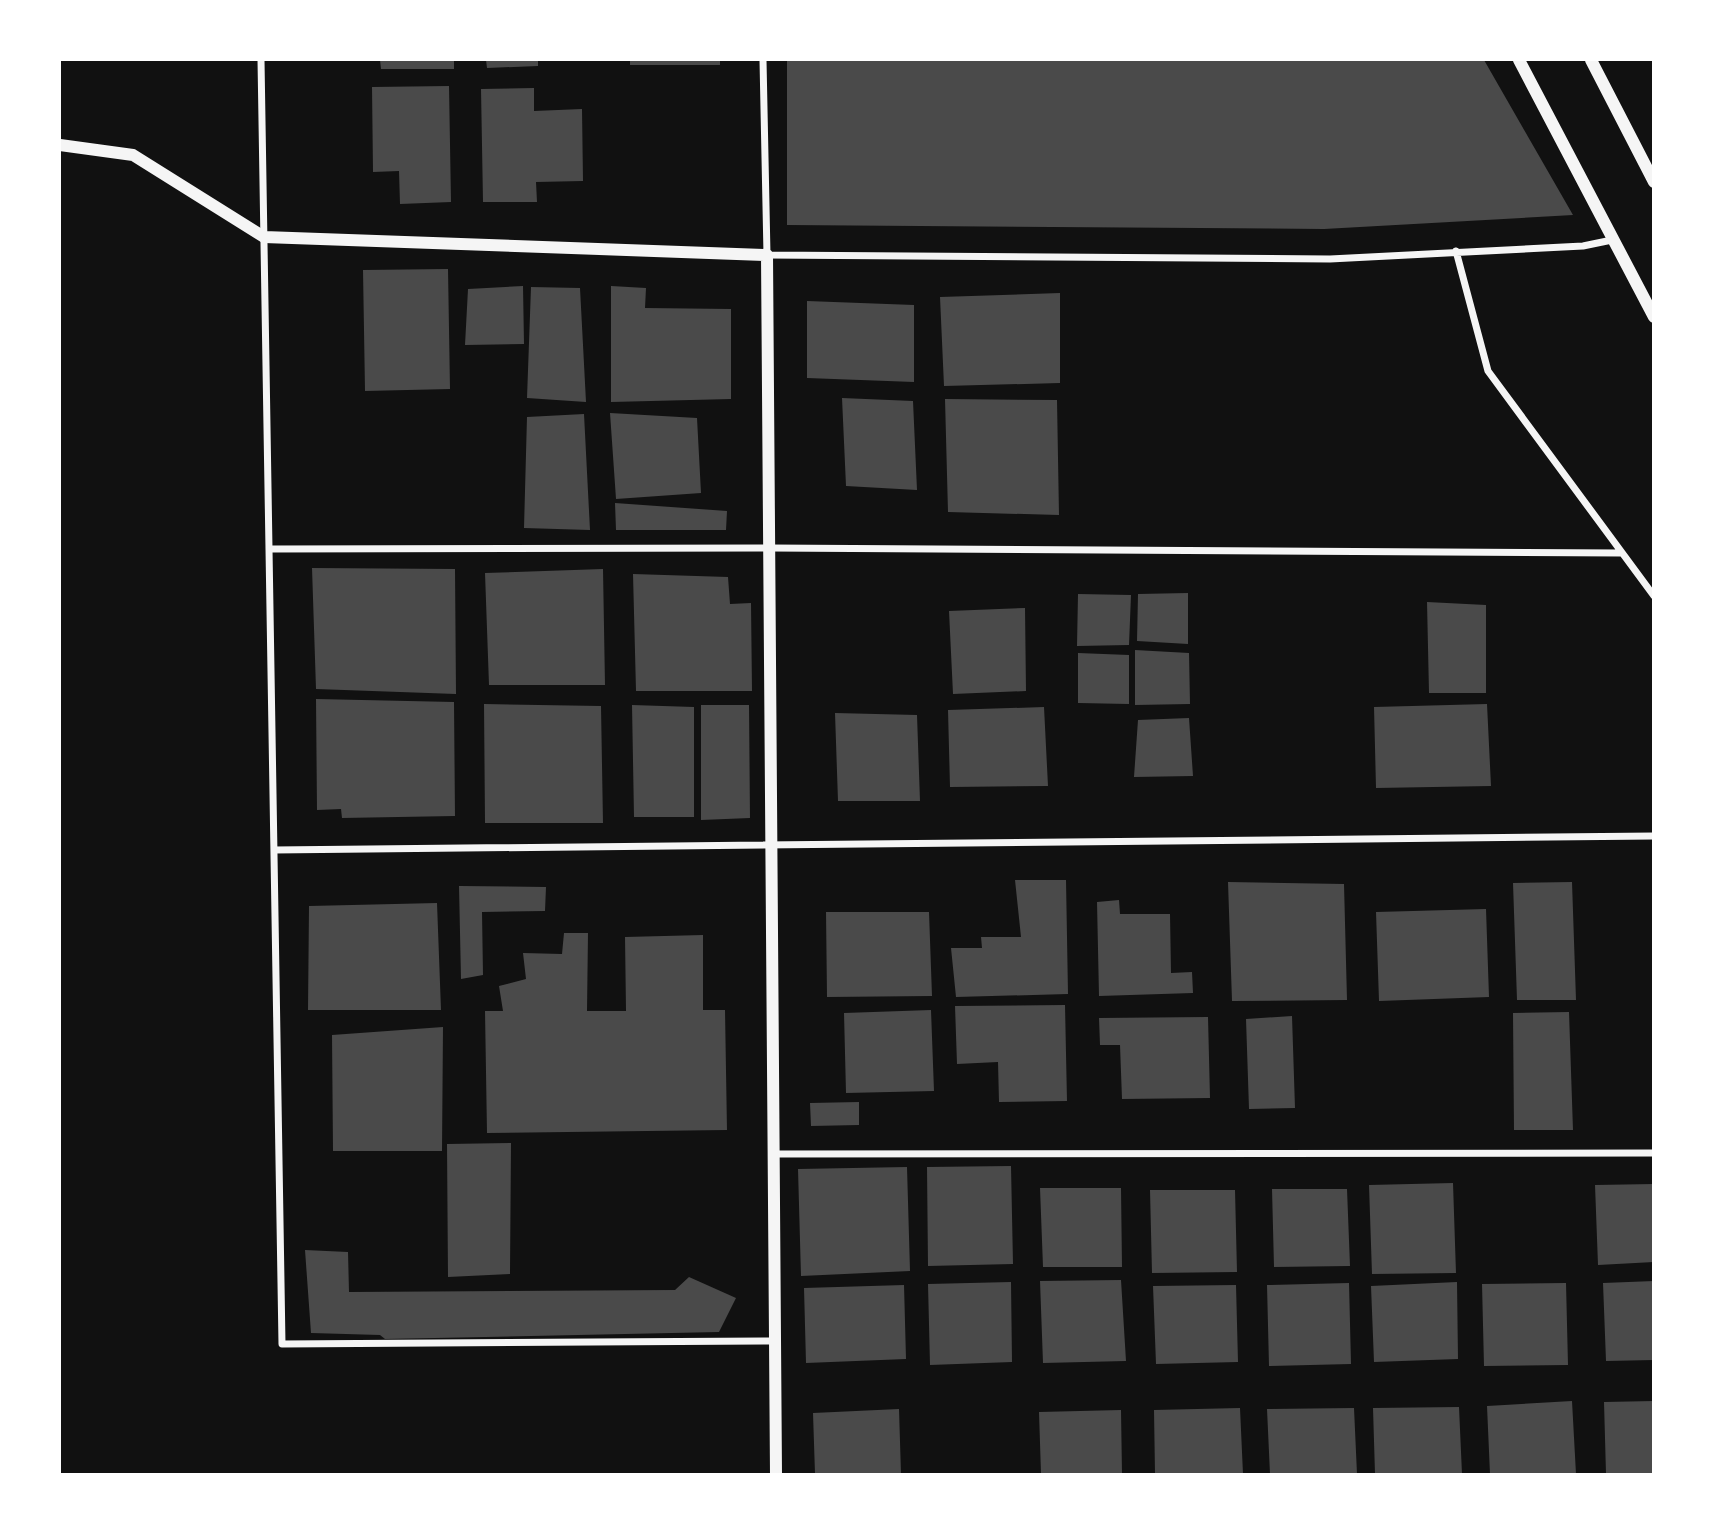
<svg xmlns="http://www.w3.org/2000/svg" width="1713" height="1534" font-family="Overpass,sans-serif">
	<style>
		.building { fill: #4a4a4a }
		.lines { fill: none; stroke-linecap: round; stroke-linejoin: round }
		.minor { stroke: #f5f5f5; stroke-width: 7 }
		.tertiary { stroke: #f5f5f5; stroke-width: 12 }
	</style>
	<rect width="100%" height="100%" fill="#111"/>
	<path class="building" d="M380 60H454V69H381Z
		M486 60H538V66L487 68Z
		M630 60H720V65H630Z
		M787 60H1484L1573 215 1324 229 787 225Z
		M449 86 451 202 400 204 399 171 373 172 372 87Z
		M534 88V111L582 109 583 181 536 182 537 202H483L481 89Z
		M448 269 450 389 365 391 363 270Z
		M523 286 524 344 465 345 468 289Z
		M611 286 646 288 645 308 731 309V399L611 402Z
		M531 287 580 288 586 402 527 398Z
		M1060 293V383L944 386 940 297Z
		M807 301 914 305V382L807 378Z
		M842 398 913 401 917 490 846 486Z
		M945 399 1057 400 1059 515 948 512Z
		M610 413 697 418 701 493 616 499Z
		M584 414 590 530 524 528 527 417Z
		M615 503 727 511 726 530H616Z
		M312 568 455 569 456 694 316 689Z
		M603 569 605 685H489L485 573Z
		M633 574 728 577 730 604 751 603 752 691H636Z
		M1188 593V644L1137 641 1138 594Z
		M1078 594 1131 595 1129 645 1077 646Z
		M1427 602 1486 605V693H1429Z
		M1025 608 1026 691 953 694 949 611Z
		M1135 650 1189 653 1190 704 1135 705Z
		M1078 653 1129 655V704L1078 703Z
		M316 699 454 702 455 816 342 818 341 809 317 810Z
		M484 704 601 706 603 823H485Z
		M1487 704 1491 786 1376 788 1374 707Z
		M632 705 694 707V817H634Z
		M701 705H749L750 818 701 820Z
		M1044 707 1048 786 950 787 948 710Z
		M835 713 917 715 920 801H838Z
		M1189 718 1193 776 1134 777 1138 720Z
		M1015 880H1066L1068 994 956 997 951 948H982L981 937H1021Z
		M1228 882 1344 884 1347 1000 1232 1001Z
		M1572 882 1576 1000H1517L1513 883Z
		M459 886 546 887 545 911 482 912 483 975 461 979Z
		M1119 900 1120 914H1170L1171 973 1192 972 1193 993 1099 996 1097 902Z
		M437 903 441 1010H308L309 906Z
		M1486 909 1489 997 1379 1001 1376 912Z
		M826 912H929L932 996 827 997Z
		M564 933H588L587 1011H626L625 937 703 935V1010H725L727 1130 487 1133 485 1011H503L499 986 526 979 523 953 562 954Z
		M1065 1005 1067 1101 999 1102 998 1062 957 1064 955 1006Z
		M931 1010 934 1091 846 1093 844 1013Z
		M1569 1012 1573 1130H1514L1513 1013Z
		M1292 1016 1295 1108 1249 1109 1246 1019Z
		M1208 1017 1210 1098 1122 1099 1120 1045H1100L1099 1018Z
		M443 1027 442 1151H333L332 1035Z
		M859 1102V1125L811 1126 810 1103Z
		M511 1143 510 1274 448 1277 447 1144Z
		M1011 1166 1013 1264 928 1266 927 1167Z
		M907 1167 910 1271 801 1276 798 1169Z
		M1453 1183 1456 1273 1372 1274 1369 1185Z
		M1654 1184V1262L1598 1265 1595 1185Z
		M1040 1188H1121L1122 1267H1043Z
		M1272 1189H1347L1350 1266 1274 1267Z
		M1150 1190H1235L1237 1272 1152 1273Z
		M305 1250 348 1252 349 1292 675 1290 689 1277 736 1298 719 1332 385 1339 380 1335 311 1333Z
		M1121 1280 1126 1361 1043 1363 1040 1281Z
		M1654 1281V1360L1606 1361 1603 1283Z
		M1011 1282 1012 1362 930 1365 928 1284Z
		M1457 1282 1458 1359 1374 1362 1371 1286Z
		M1349 1283 1351 1364 1269 1366 1267 1285Z
		M1566 1283 1568 1365 1484 1366 1482 1284Z
		M904 1285 906 1359 806 1363 804 1288Z
		M1236 1285 1238 1362 1156 1364 1153 1286Z
		M1572 1401 1576 1474H1490L1487 1406Z
		M1654 1401V1474H1606L1604 1402Z
		M1459 1407 1462 1474H1375L1373 1408Z
		M1240 1408 1243 1474H1155L1154 1410Z
		M1354 1408 1357 1474H1270L1267 1409Z
		M899 1409 901 1474H815L813 1413Z
		M1121 1410 1122 1474H1041L1039 1412Z"/>
	<g class="lines">
		<path class="minor" d="M261 60 282 1344 775 1341
			M763 60 767 255 1330 259 1583 246 1612 240
			M1456 251 1488 371 1654 596
			M270 549 770 548 1621 553
			M274 850 1654 836
			M774 1154 1654 1153"/>
		<path class="tertiary" d="M1519 60 1654 317
			M1591 60 1654 182
			M60 145 133 155 264 237 767 255 776 1474"/>
	</g>
	<rect width="1713" height="1534" fill="none" stroke="#ffffff" stroke-width="122"/>
</svg>
